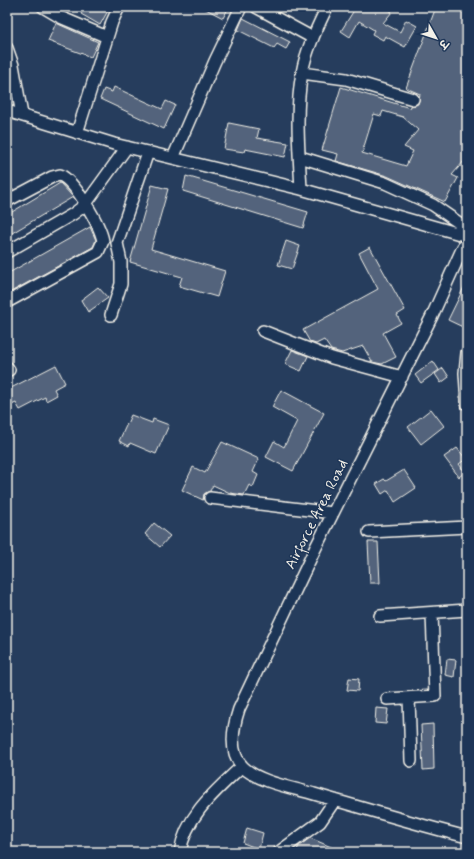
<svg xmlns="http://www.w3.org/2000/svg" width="474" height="859" font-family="Mynerve,'Playpen Sans Deva',sans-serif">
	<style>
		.building { fill: #52647b; stroke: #f4f1e8; fill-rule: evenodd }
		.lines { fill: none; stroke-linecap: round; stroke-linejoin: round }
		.minor-casing { stroke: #f4f1e8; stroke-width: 14 }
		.minor { stroke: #1d3557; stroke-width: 11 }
		.labels { text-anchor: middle; stroke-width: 3; stroke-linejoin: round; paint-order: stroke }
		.street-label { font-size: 15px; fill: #f4f1e8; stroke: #1d3557 }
	</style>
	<rect width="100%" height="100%" fill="#263d5d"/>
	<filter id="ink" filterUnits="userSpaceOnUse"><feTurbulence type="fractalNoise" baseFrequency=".025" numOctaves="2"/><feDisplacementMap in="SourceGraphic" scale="8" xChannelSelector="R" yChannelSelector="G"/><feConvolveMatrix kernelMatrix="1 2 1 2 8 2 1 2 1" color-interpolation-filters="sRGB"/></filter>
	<g filter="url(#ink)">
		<path class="building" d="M85 7H110L100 25 81 14Z
			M202 7H229L223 18Z
			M356 7H385L392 12 383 23 400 32 406 20 417 26 405 47 385 36 383 40 372 34 374 30 359 21 350 37 341 31Z
			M436 7H467V19L462 27 467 29V154L465 160 452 175 458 178 445 202 387 176 336 161 338 154 322 150 341 87 410 108 411 106 418 104 420 94 406 88ZM383 111 403 117 418 130 404 147 413 151 406 166 362 153 374 114 381 116Z
			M243 18 290 42 286 49 277 44 274 48 238 30Z
			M56 23 98 42 91 57 48 41Z
			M114 87 162 109 166 101 175 105 164 129 100 99 104 89 112 92Z
			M229 123 259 129 257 138 288 143 285 157 245 149 244 152 224 149Z
			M186 176 308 212 303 228 183 191Z
			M60 183 73 197 7 236V215Z
			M152 185 168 189 151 249 225 271 217 297 179 286 182 277 130 262Z
			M90 227 96 240 93 247 7 294V274Z
			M286 241 300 246 292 269 278 265Z
			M370 247 405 310 397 315 401 323 383 333 396 357 382 364 372 362 363 346 342 353 331 350 324 340 316 344 310 342 303 330 378 289 359 253Z
			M467 281V329L448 320Z
			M98 287 108 298 88 312 81 300Z
			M292 350 308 356 301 371 285 364Z
			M433 361 439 370 421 383 415 375Z
			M56 365 65 383 54 389 57 395 46 401 45 397 20 410 16 403 7 407V390Z
			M443 368 449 377 441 383 435 374Z
			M281 390 324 413 293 471 266 457 274 441 284 447 297 421 272 407Z
			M431 409 444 426 421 444 408 427Z
			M131 415 152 423 153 419 169 425 156 454 130 443 129 446 119 441Z
			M222 442 259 459 253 472 258 475 253 487 249 485 244 495 230 493 213 485 210 491 204 494 203 500 182 490 193 467 205 473Z
			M457 448 466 459 459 464 465 472 459 477 444 457Z
			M404 470 416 488 395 502 388 490 382 494 376 484 384 479 386 481Z
			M154 523 170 536 160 547 145 534Z
			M368 542H378L380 583H370Z
			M447 659 456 660 454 677 445 675Z
			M349 678 359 679 358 691 347 690Z
			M376 708 388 709 386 724 375 723Z
			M433 724 434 769 423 770 421 725Z
			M247 828 263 833 259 849 243 843Z
			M310 838 343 852H296L299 846Z"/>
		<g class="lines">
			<g class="minor-casing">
				<path id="minor" d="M43 7 60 17 107 37
					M256 7 313 38
					M7 48 13 65 22 115
					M302 73 346 79 413 99
					M7 111 114 144 301 189 460 234
					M77 133 112 22 119 7
					M300 157 385 183 433 205 465 227
					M173 158 215 61 241 7
					M301 189C299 151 295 111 302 73 306 50 317 28 327 7
					M7 201 52 177 60 175C75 181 100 225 103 241L98 252 7 302
					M463 247 432 316 315 549 239 709C233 727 228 752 243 767 258 782 294 788 314 794 365 809 416 824 467 837
					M7 252 73 214 85 205 127 147
					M111 315 121 284V262L117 243 148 152
					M263 331 332 358 402 377
					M467 353 465 373 467 404
					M7 367 9 370
					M210 498 333 513
					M369 532 467 527
					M380 616 467 610
					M409 698 411 761
					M387 699 435 696 432 613
					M180 852C186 815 216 791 242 766
					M279 852 320 822 335 800"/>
			</g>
			<use href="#minor" class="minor"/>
		</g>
	</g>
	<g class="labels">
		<g class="street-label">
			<text transform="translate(316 514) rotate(-63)" y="5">Airforce Area Road</text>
		</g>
	</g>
	<rect width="474" height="859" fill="none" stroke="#1d3557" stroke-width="24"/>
	<rect x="12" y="12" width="450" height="835" fill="none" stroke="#f4f1e8" stroke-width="1.5" filter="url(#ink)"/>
	<g transform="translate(436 38) rotate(129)" stroke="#1d3557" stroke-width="3" paint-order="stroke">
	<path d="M0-3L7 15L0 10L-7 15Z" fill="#f4f1e8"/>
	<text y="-6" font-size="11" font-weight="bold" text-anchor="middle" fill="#f4f1e8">उ</text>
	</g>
</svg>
